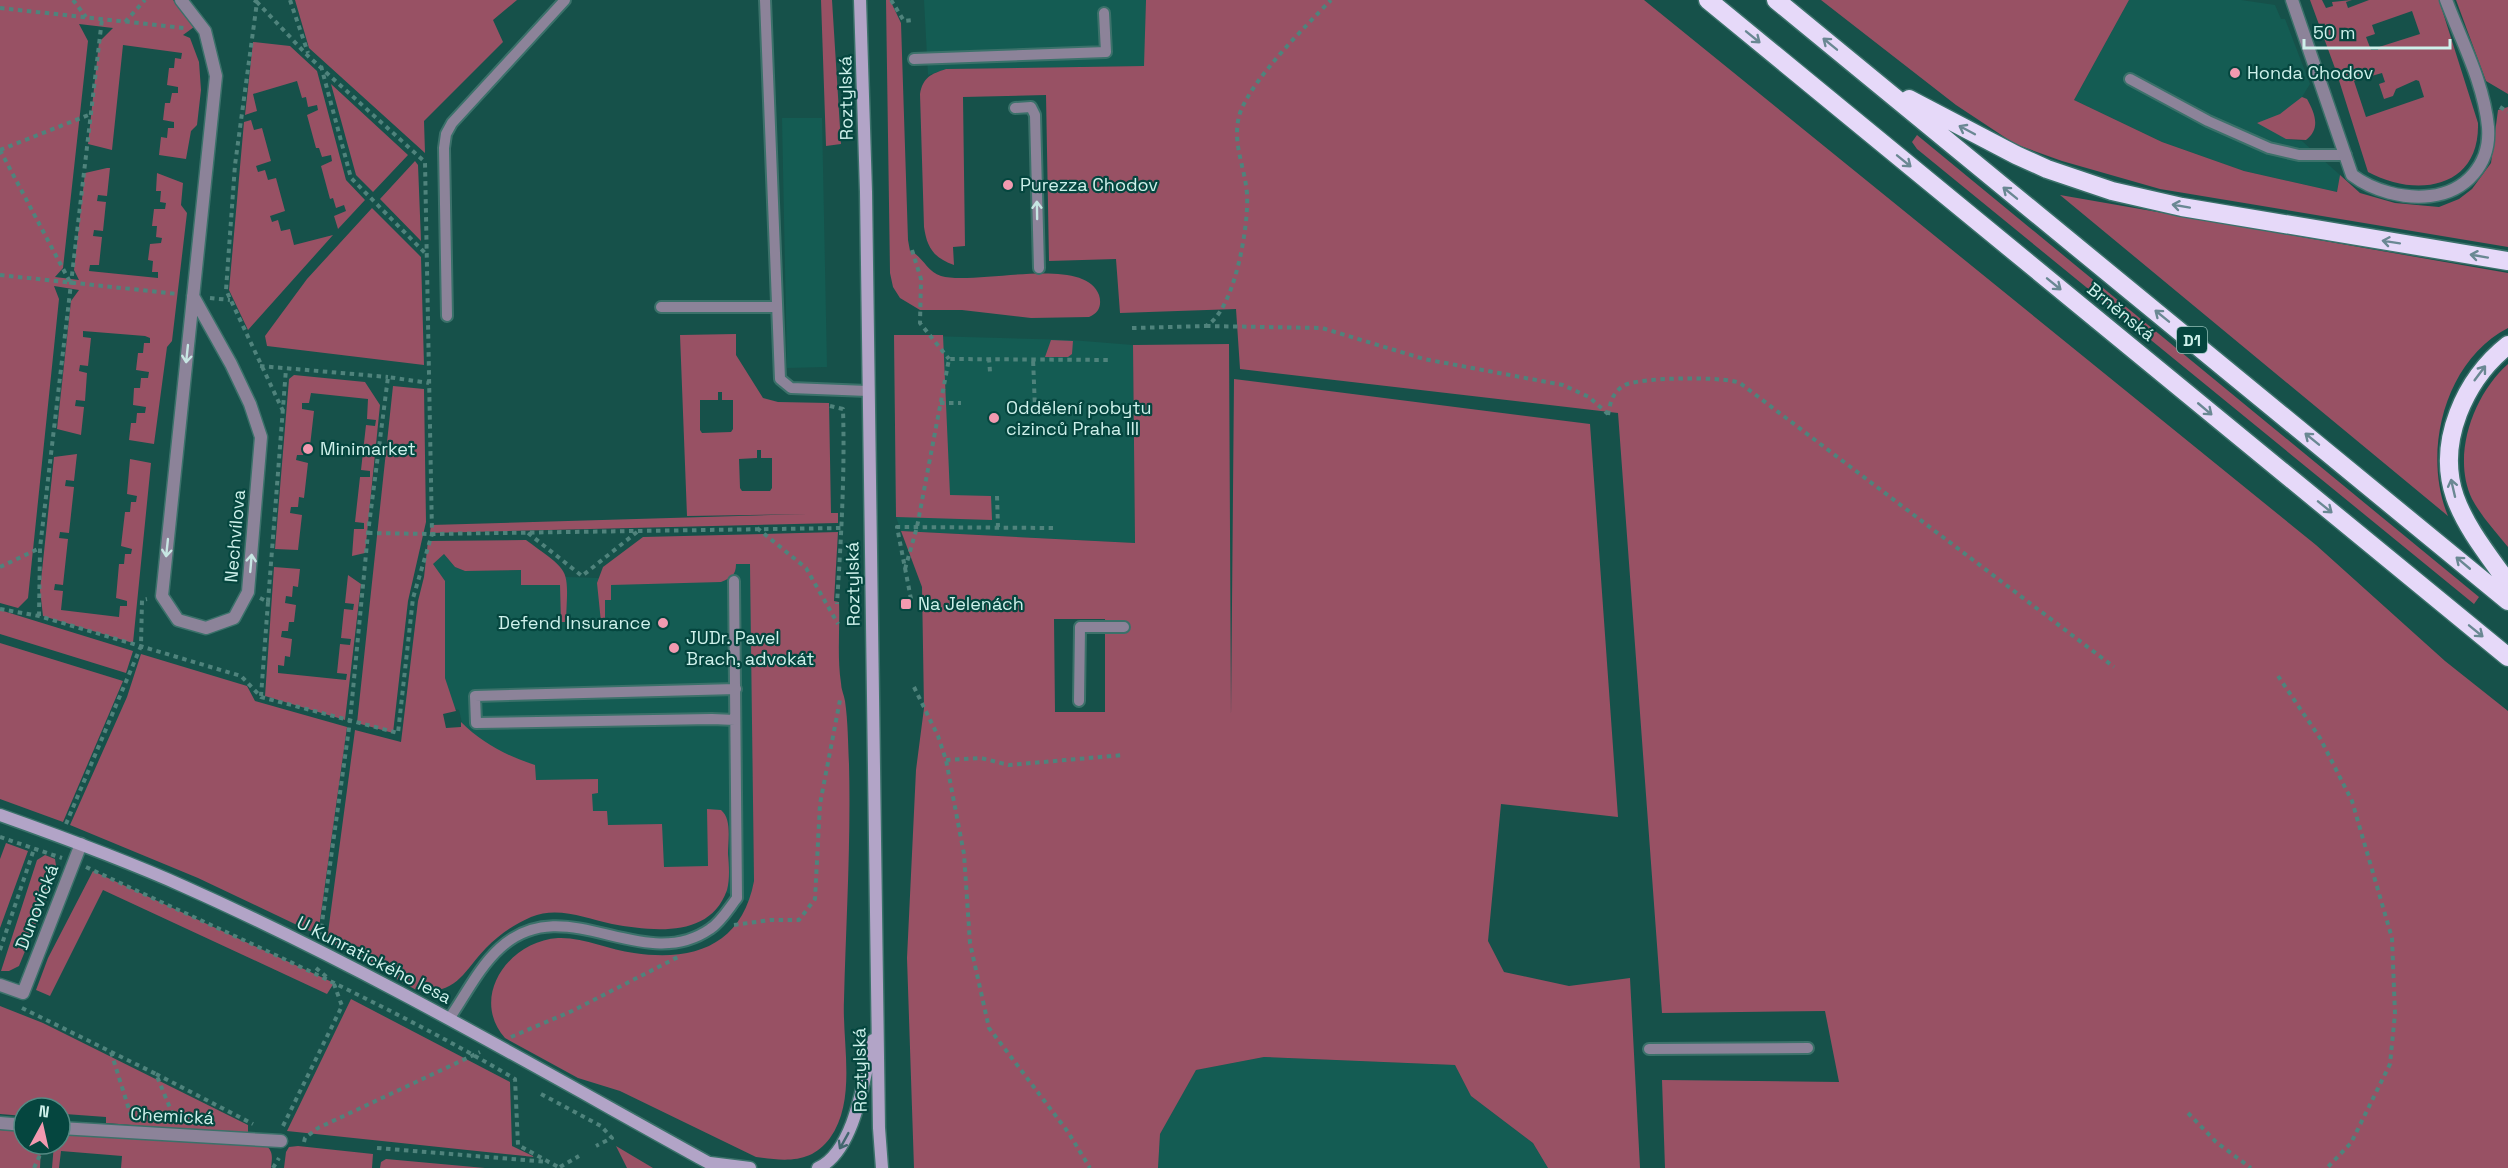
<svg xmlns="http://www.w3.org/2000/svg" width="2508" height="1168" font-family="'Space Grotesk',sans-serif">
	<style>
		.built { fill: #145c53 }
		.green { fill: #985164; fill-rule: evenodd }
		.lines { fill: none; stroke-linecap: round; stroke-linejoin: round }
		.lane-casing { stroke: #3b716a; stroke-width: 14 }
		.street-casing { stroke: #3b716a; stroke-width: 15 }
		.secondary-casing { stroke: #3b716a; stroke-width: 15 }
		.highway-casing { stroke: #3b716a; stroke-width: 21 }
		.path { stroke: #4f837c; stroke-width: 4; stroke-dasharray: 4.5 4.5; stroke-linecap: butt }
		.lane { stroke: #8c8399; stroke-width: 10 }
		.street { stroke: #8c8399; stroke-width: 12 }
		.secondary { stroke: #b2a4c7; stroke-width: 12 }
		.highway { stroke: #e6d9f9; stroke-width: 18 }
		.oneway { stroke: #6a8893 }
		.oneway2 { stroke: #c7e6e3 }
		.oneway3 { stroke: #42676f }
		.poi-dot { fill: #f29ab0; stroke: #05463f; stroke-width: 2 }
		.labels { text-anchor: middle; stroke-width: 4.5; stroke-linejoin: round; paint-order: stroke }
		.shield { fill: #05463f; stroke: #92beb7; stroke-width: 1.5 }
		.shield-label { font-size: 16px; font-weight: bold; fill: #cef1eb }
		.poi-label { font-size: 18px; fill: #cef1eb; stroke: #05463f; text-anchor: start }
		.street-label { font-size: 18px; fill: #cef1eb; stroke: #05463f }
	</style>
	<rect width="100%" height="100%" fill="#16514a"/>
	<path class="built" d="M924 0H1146L1145 66 947 69 928 75Z
		M2129 0H2241L2275 5 2281 19H2285L2310 84 2292 113 2286 139 2302 141 2340 175 2337 192 2244 171 2162 142 2074 100Z
		M782 118H822L827 367 787 368Z
		M894 335 1071 340 1133 345 1135 543 901 531 896 517Z
		M444 554 455 567 465 571 521 570 567 577 598 578 611 585 736 564H751L754 881 750 902 725 892 566 893 462 723 459 710 455 709 450 698 445 678 432 564Z
		M1264 1057 1455 1065 1471 1096 1533 1143 1548 1168H1158L1160 1134 1196 1070Z"/>
	<path class="green" d="M0 0H173L189 17 194 27 183 35 190 38 199 62 201 90 197 125 191 131 186 159 159 155 161 137 167 138 168 128H174V122L163 120 165 103H170L172 93H178V87L167 85 169 68H174L175 58 181 59 182 53 123 45 112 150 88 144 99 42 113 28 79 24 88 41 63 268 55 277 79 280 74 270 85 173 107 168H110L107 196 98 195 97 201 106 202 103 231 94 230 93 236 102 237 99 265H90L89 271 158 278V272H152L153 261 148 260 150 244 161 243 162 238 156 237 157 226H152L154 209H165L166 203 160 202 161 191H156L157 173 183 183 181 205 187 213 172 341 167 347 154 444 129 440 131 423H136L137 413H145L146 407 133 405 134 388H140L141 378H148L149 372 136 370 138 353H143L144 343H150V338L145 336 83 331V337L91 338 88 366 80 365 79 371 87 373 85 401 76 400 75 406 84 407 81 435 57 429 71 301 79 290 54 286 59 299 28 598 18 608 0 603Z
		M295 0H517L493 20 503 42 424 121 425 153 309 48Z
		M821 0H832L841 144 826 146Z
		M886 0H890L901 23 908 240 910 251C922 255 927 272 941 276 975 286 1085 254 1099 295 1102 305 1099 313 1089 317L1031 318 962 310H920L900 298 893 287 890 273Z
		M1146 0H1644L2316 545 2445 661 2508 711V1168H1665L1662 1080 1839 1082 1825 1011 1662 1013 1618 413 1240 369 1236 309 1120 313 1116 259 1049 261 1046 95 963 97 965 246 953 247 954 265C934 258 927 248 924 227L920 94C923 77 931 74 946 69L1144 66Z
		M1821 0H2129L2074 100 2162 142 2244 171 2337 192 2340 175 2360 193 2395 203 2439 207 2459 199 2472 189 2491 163 2498 110 2508 107V247L2160 189 2062 161 2015 144 1956 105Z
		M2310 0H2322L2326 8 2333 6 2332 2 2352 0 2346 2 2348 8 2369 0H2439L2478 123C2480 189 2416 198 2368 172L2336 71ZM2412 11 2420 34 2379 47 2378 50H2371L2366 37 2375 34 2372 25ZM2382 73 2385 82 2379 84 2384 99 2393 96 2396 89 2416 80 2419 81 2424 97 2366 117 2354 81Z
		M2456 0H2508V94L2486 81Z
		M253 42 290 46 317 71 346 180 365 200 338 229 334 216 346 211 344 205 336 208 333 198 330 199 321 166 332 161 331 155 322 157 319 148H316L307 115 318 110 317 105 308 107 306 97 302 98 297 81 253 94 257 111 245 115Z
		M331 84 408 155 373 192 356 175Z
		M2302 97 2307 99C2315 113 2321 129 2306 140L2286 139 2257 123 2280 114Z
		M251 120 254 130 262 128 271 161 256 166 258 172 265 170 268 180 276 178 285 211 270 216 272 222 278 220 281 231 290 229 294 245 333 235 248 330 229 290 244 122Z
		M1917 135 2479 597 2474 604 1917 149 1912 142Z
		M415 161 418 165 421 241 380 199Z
		M2060 195 2508 273V328C2444 361 2422 453 2448 516Z
		M372 208 421 257 424 365 267 346 265 336 307 279Z
		M736 334V355L763 398 778 402 829 403 831 513H838V523L430 533 431 525 809 514 687 516 680 335ZM718 392H722V400H733V429L731 432 702 433 700 430V400H718ZM757 450H761V458H772V488L770 491H742L740 488 739 459 757 458Z
		M894 335H943L950 495 991 496 992 520 896 517Z
		M1051 340 1073 341 1072 354 1068 357H1045Z
		M1229 344 1231 716 1234 379 1590 424 1618 817 1501 804 1488 941 1504 972 1569 986 1630 978 1640 1168H1548L1533 1143 1471 1096 1455 1065 1264 1057 1196 1070 1160 1134 1158 1168H914L907 958 916 770 924 708 922 587 901 531 1135 543 1133 345ZM1054 619H1105V712H1055Z
		M2508 364V547C2496 532 2481 516 2472 499 2451 455 2474 394 2508 364Z
		M294 375 365 382 380 405 365 553 352 556 354 529H364V523L355 522 360 477H370V471L361 470 366 425 375 426 376 420 367 419 368 399 311 393 309 403H302V409L314 411 310 446 305 445 303 455H297L296 460 308 463 304 498 299 497 298 507H291L290 513 302 515 298 550 275 549 289 379Z
		M393 386 424 389 426 522 408 601 393 733 357 723Z
		M77 454 74 481 66 480 65 486 74 487 69 533 60 532 59 538 68 539 63 585 55 584 54 590 63 591 61 610 119 617 120 606H127V601L116 598 119 564H124L125 554H131L132 549 121 546 125 512H130L131 502H136L137 496 127 494 130 459 151 463 133 643 43 616 40 590 54 457Z
		M838 532 834 601 839 602C840 628 837 657 841 683 841 689 844 695 845 701 848 721 848 744 849 764 851 843 846 922 844 1000 842 1044 857 1100 830 1138 811 1164 785 1161 756 1157L620 1091 578 1078 505 1038C469 997 509 941 558 938 584 937 609 950 634 953 694 962 742 945 754 881L750 564H736C736 575 731 578 721 582L611 585V600H605V622H601L597 583 603 567 643 537Z
		M526 540C572 574 568 566 566 622H561L560 585H521V570L465 571 455 567 444 554 433 564 445 581V678L456 711 443 714 446 728 461 727V722C482 743 507 756 535 765L536 780 598 779V793L592 794 593 811H607L608 825 662 824 664 867 708 866 707 809 721 810C732 819 728 840 728 854 729 865 730 879 727 890 710 939 652 931 612 924 585 918 558 906 531 917 513 925 500 934 486 948 463 972 458 994 418 991L327 940 355 730 401 742 418 601 424 577 428 541Z
		M274 567 300 569 298 587 293 586 292 597 286 596 285 603 296 605 294 622H289L288 631H282L281 637 292 639 290 657 285 656 284 666 278 665V673L346 680 347 674 337 673 340 644 350 645 351 639 341 638 344 609 353 610 354 604 345 603 348 575 361 584 345 720 265 696Z
		M0 610 133 651 126 673 0 634Z
		M0 643 123 681 63 822 0 799Z
		M141 654 247 686 255 701 347 727 318 935 198 878 70 825 127 697Z
		M6 843 28 851 0 928V859Z
		M45 855 55 859 57 872 19 966 9 971H1L37 860Z
		M93 871 334 983 327 994 103 890 50 996 36 990 48 958Z
		M351 999 510 1082 512 1146 535 1157 287 1131Z
		M0 1006 43 1023 248 1125V1132L244 1134 106 1123V1117L65 1114V1119H60V1108H24V1116L0 1114Z
		M0 1130 23 1131 24 1144H39L41 1147 40 1168H0Z
		M68 1135C134 1139 200 1139 265 1145 274 1151 272 1158 271 1168H121L122 1156 61 1151 59 1168H52L54 1144H60V1138Z
		M298 1146 373 1154 372 1168H284L286 1152 289 1147Z
		M616 1146 653 1168H627Z
		M386 1159 485 1168H380L381 1162Z"/>
	<g class="lines">
		<g class="lane-casing">
			<path id="lane" d="M765 0 780 379 791 388 868 391
				M914 59 1106 52 1104 13
				M2130 79 2208 121 2269 148 2299 155H2346
				M1015 108 1031 107 1035 115 1039 268
				M661 307H776
				M447 316 444 148 446 134 452 123 565 0
				M1079 701 1080 627H1124
				M735 720 712 719 476 723 475 696 736 689
				M449 1019C465 996 479 967 500 948 565 888 642 976 710 929 721 922 729 908 737 898L734 581
				M1649 1049 1808 1048"/>
		</g>
		<g class="street-casing">
			<path id="street" d="M181 0 205 31 216 76 162 596 178 620 206 628 234 618 248 592 261 437 250 404 231 364 193 296
				M2292 0 2352 175C2373 191 2404 199 2430 196 2466 192 2491 164 2488 127 2484 83 2461 40 2446 0
				M0 985 23 993 81 844
				M0 1123 24 1125
				M60 1128 281 1141"/>
		</g>
		<g class="secondary-casing">
			<path id="secondary" d="M860 0 866 192 879 1128 882 1168
				M0 815C62 837 125 860 185 887 369 969 542 1071 718 1168
				M710 1163 750 1168
				M818 1168C855 1151 864 1078 873 1040"/>
		</g>
		<g class="highway-casing">
			<path id="highway" d="M1708 0 2508 657
				M1776 0 2508 601
				M1909 99 2016 155 2047 169 2112 191 2182 207 2508 261
				M2508 345C2465 379 2436 442 2455 497 2466 528 2489 556 2508 583"/>
		</g>
		<path class="path" d="M73 0 86 17
			M254 0 257 2 235 165 226 290 283 411
			M290 0 308 53
			M891 0 904 21 913 20
			M0 8 184 28
			M125 22 145 0
			M321 66 351 178 426 254
			M2500 107 2508 112
			M0 150 70 282
			M0 150 91 114
			M912 250 921 279 920 323 949 359
			M0 275 178 294
			M210 298 230 300
			M1206 326 1322 328 1424 359 1563 385 1589 397 1608 414
			M1132 328 1206 326C1235 310 1249 225 1247 194 1245 166 1231 142 1240 113 1252 79 1305 27 1331 0
			M989 358 990 372
			M260 366 388 377
			M940 403H961
			M830 406 843 409C845 474 841 539 837 604
			M1024 409H1035L1033 358
			M1608 415C1610 404 1612 393 1623 386 1635 377 1725 376 1740 383L2114 667
			M997 496 998 527
			M757 528 806 568 838 624
			M368 533 432 534 842 528
			M528 533 582 576 637 532
			M0 567 40 548
			M905 569 917 527 949 359 1112 360
			M260 598 268 602 261 696
			M911 599 897 527 1053 528
			M268 602 286 369
			M0 609 39 616 241 676 261 697 398 733 413 598 432 534 425 162 308 56 257 2V0
			M39 616 40 548 102 19
			M2278 676 2320 738 2352 801 2392 938 2395 1014 2390 1064 2351 1143 2327 1168
			M914 687 938 736 946 760 964 854 970 943 989 1028 1068 1132 1090 1168
			M946 760 981 758 1009 765 1123 755
			M66 824 141 646 142 600 147 599
			M0 837 62 858
			M86 867C230 935 378 998 515 1079L518 1145 560 1168
			M734 925 770 920H799L815 899 820 804 840 700
			M320 937 350 721 368 533 388 377 429 383
			M0 950 34 849
			M316 968 329 979
			M22 1008 156 1074 175 1120
			M511 1037 572 1011 680 956
			M111 1052 132 1119
			M156 1074 253 1124
			M541 1094 601 1126 612 1138 596 1146
			M2188 1113 2216 1142 2251 1168
			M283 1126 342 1006 334 984
			M304 1142 305 1138 318 1128 480 1052
			M377 1148 549 1162
			M560 1167 579 1156
			M34 1168 45 1144
			M273 1168 279 1158"/>
		<use href="#lane" class="lane"/>
		<use href="#street" class="street"/>
		<use href="#secondary" class="secondary"/>
		<use href="#highway" class="highway"/>
	</g>
	<defs><path id="oneway-shaft" d="M-6 0H5M1.5-3L5.5 0L1.5 3" fill="none" stroke-width="1.6" stroke-linecap="round" stroke-linejoin="round" transform="scale(1.5)"/></defs>
	<g class="oneway">
		<use href="#oneway-shaft" transform="translate(1753 37) rotate(39)"/>
		<use href="#oneway-shaft" transform="translate(1830 44) rotate(-141)"/>
		<use href="#oneway-shaft" transform="translate(1967 130) rotate(-152)"/>
		<use href="#oneway-shaft" transform="translate(1904 161) rotate(39)"/>
		<use href="#oneway-shaft" transform="translate(2010 193) rotate(-141)"/>
		<use href="#oneway-shaft" transform="translate(2181 206) rotate(-170)"/>
		<use href="#oneway-shaft" transform="translate(2391 242) rotate(-171)"/>
		<use href="#oneway-shaft" transform="translate(2479 256) rotate(-170)"/>
		<use href="#oneway-shaft" transform="translate(2054 284) rotate(39)"/>
		<use href="#oneway-shaft" transform="translate(2162 316) rotate(-141)"/>
		<use href="#oneway-shaft" transform="translate(2480 373) rotate(-53)"/>
		<use href="#oneway-shaft" transform="translate(2205 409) rotate(40)"/>
		<use href="#oneway-shaft" transform="translate(2312 439) rotate(-141)"/>
		<use href="#oneway-shaft" transform="translate(2453 488) rotate(-103)"/>
		<use href="#oneway-shaft" transform="translate(2325 507) rotate(39)"/>
		<use href="#oneway-shaft" transform="translate(2463 563) rotate(-140)"/>
		<use href="#oneway-shaft" transform="translate(2476 631) rotate(39)"/>
	</g>
	<g class="oneway2">
		<use href="#oneway-shaft" transform="translate(1037 210) rotate(-91)"/>
		<use href="#oneway-shaft" transform="translate(187 354) rotate(96)"/>
		<use href="#oneway-shaft" transform="translate(167 548) rotate(96)"/>
		<use href="#oneway-shaft" transform="translate(251 563) rotate(-85)"/>
	</g>
	<use class="oneway3" href="#oneway-shaft" transform="translate(844 1141) rotate(119)"/>
	<g class="poi-dot">
		<circle cx="2235" cy="73" r="6"/>
		<circle cx="1008" cy="185" r="6"/>
		<circle cx="994" cy="418" r="6"/>
		<circle cx="308" cy="449" r="6"/>
		<rect x="900" y="598" width="12" height="12" rx="3"/>
		<circle cx="663" cy="623" r="6"/>
		<circle cx="674" cy="648" r="6"/>
	</g>
	<g class="labels">
		<rect class="shield" x="2177" y="327" width="30" height="26" rx="4.5"/>
		<g class="shield-label">
			<text x="2192" y="346">D1</text>
		</g>
		<g class="poi-label">
			<text x="2247" y="79">Honda Chodov</text>
			<text x="1020" y="191">Purezza Chodov</text>
			<text x="1006" y="414">Oddělení pobytu<tspan x="1006" dy="21">cizinců Praha III</tspan></text>
			<text x="320" y="455">Minimarket</text>
			<text x="918" y="610">Na Jelenách</text>
			<text x="651" y="629" text-anchor="end">Defend Insurance</text>
			<text x="686" y="644">JUDr. Pavel<tspan x="686" dy="21">Brach, advokát</tspan></text>
		</g>
		<g class="street-label">
			<text transform="translate(846 98) rotate(-91)" y="6">Roztylská</text>
			<text transform="translate(2121 312) rotate(39)" y="6">Brněnská</text>
			<text transform="translate(235 536) rotate(-85)" y="6">Nechvílova</text>
			<text transform="translate(853 584) rotate(-91)" y="6">Roztylská</text>
			<text transform="translate(37 907) rotate(-69)" y="6">Dunovická</text>
			<text transform="translate(374 960) rotate(27)" y="6">U Kunratického lesa</text>
			<text transform="translate(860 1070) rotate(-91)" y="6">Roztylská</text>
			<text transform="translate(172 1116) rotate(3)" y="6">Chemická</text>
		</g>
	</g>
	<g transform="translate(42 1126) rotate(8)"><circle r="28" fill="#05463f" stroke="#558a84" stroke-width="1.5"/>
	<path d="M0-4.5L10 22L0 15L-10 22Z" fill="#f29ab0"/>
	<text y="-9" font-size="16" font-weight="bold" text-anchor="middle" fill="#cef1eb">N</text>
	</g>
	<path d="M2304 39v9h146v-9" fill="none" stroke="#cef1eb" stroke-width="3"/>
	<text x="2313" y="39" font-size="18" fill="#cef1eb" stroke="#05463f" stroke-width="4.5" paint-order="stroke">50 m</text>
</svg>
